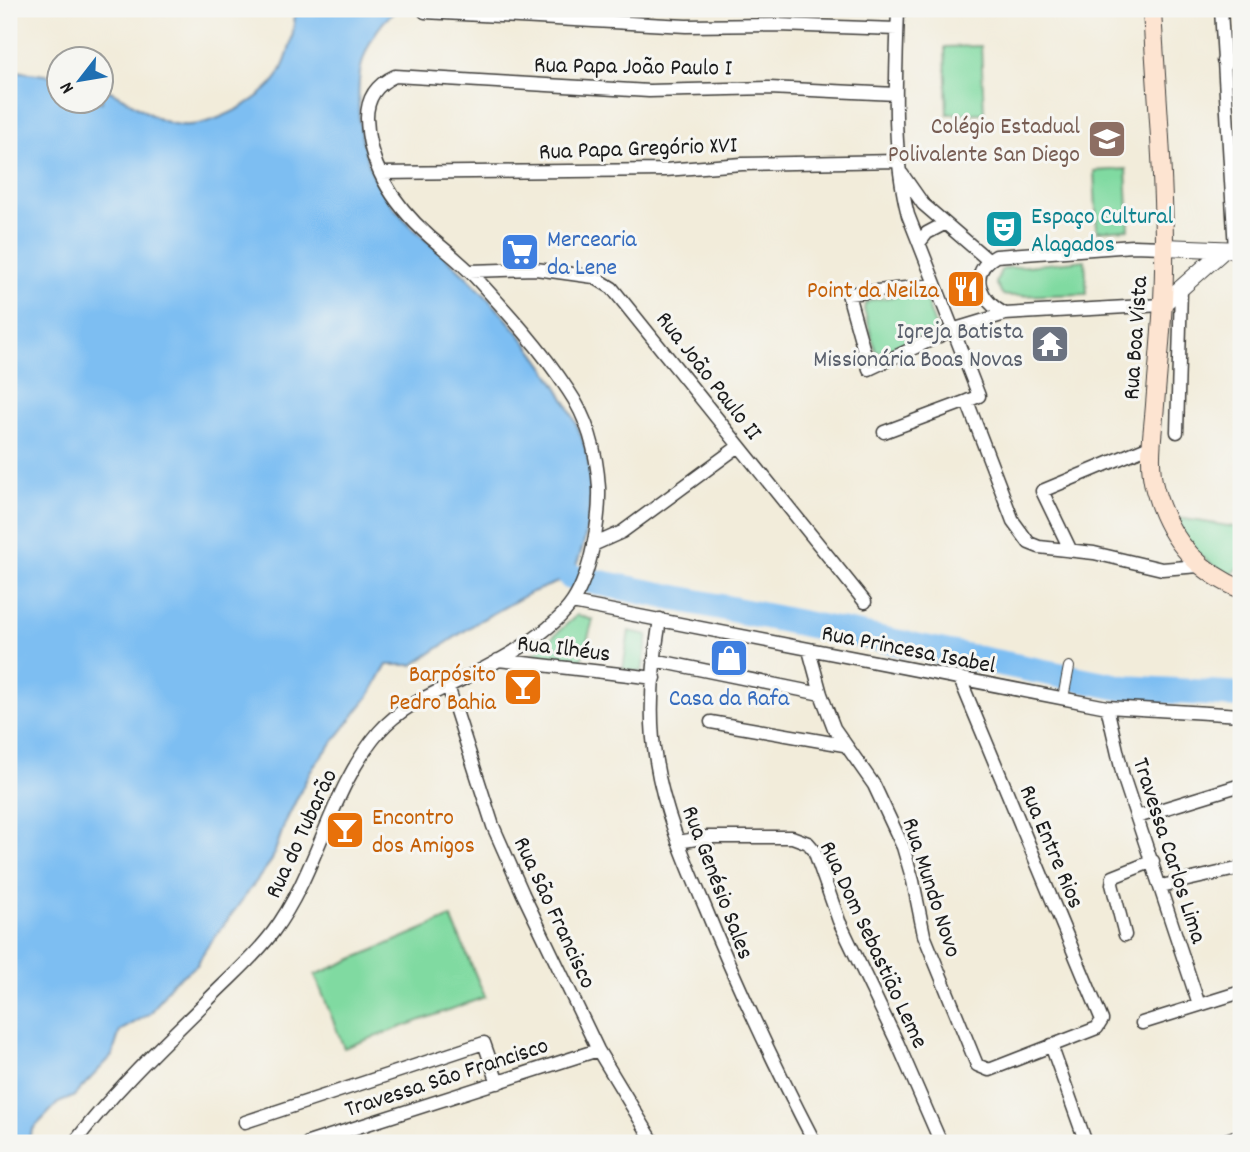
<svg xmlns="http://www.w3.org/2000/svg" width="1250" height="1152" font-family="Dekko,sans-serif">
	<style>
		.green { fill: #80daa1; stroke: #4e7b5e; stroke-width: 2 }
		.water { fill: #7dbef2; stroke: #4c6d87; stroke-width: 2 }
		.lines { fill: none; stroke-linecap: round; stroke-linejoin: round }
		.river { stroke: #7dbef2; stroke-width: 26 }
		.pedestrian-casing { stroke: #3c3b38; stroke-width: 12 }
		.minor-casing { stroke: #3c3b38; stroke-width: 15 }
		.tertiary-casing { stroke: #3c3b38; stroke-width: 18 }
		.secondary-casing { stroke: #3c3b38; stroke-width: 20 }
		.pedestrian { stroke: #fff; stroke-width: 10 }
		.minor { stroke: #fff; stroke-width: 12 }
		.tertiary { stroke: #fff; stroke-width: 16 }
		.secondary { stroke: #fde4d1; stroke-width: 18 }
		.labels { text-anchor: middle; stroke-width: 6; stroke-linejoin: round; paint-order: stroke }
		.street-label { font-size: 24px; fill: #1c1c1c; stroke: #f6f6f2 }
		.education-label { font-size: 24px; fill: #785e54; stroke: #f6f6f2; text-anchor: end }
		.culture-label { font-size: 24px; fill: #0d838f; stroke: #f6f6f2; text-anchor: start }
		.shop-label { font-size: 24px; fill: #366cbe; stroke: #f6f6f2; text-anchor: start }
		.food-label { font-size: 24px; fill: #c56008; stroke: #f6f6f2; text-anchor: end }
		.worship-label { font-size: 24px; fill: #5b616d; stroke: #f6f6f2; text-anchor: end }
	</style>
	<rect width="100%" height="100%" fill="#f6f6f2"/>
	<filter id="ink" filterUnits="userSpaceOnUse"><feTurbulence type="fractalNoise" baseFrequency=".0143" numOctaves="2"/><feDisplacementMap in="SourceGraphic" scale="14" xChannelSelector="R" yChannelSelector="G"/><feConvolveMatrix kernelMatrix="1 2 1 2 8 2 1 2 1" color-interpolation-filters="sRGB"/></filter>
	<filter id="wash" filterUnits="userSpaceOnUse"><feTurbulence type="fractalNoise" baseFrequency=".00686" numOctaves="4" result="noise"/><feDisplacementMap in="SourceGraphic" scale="28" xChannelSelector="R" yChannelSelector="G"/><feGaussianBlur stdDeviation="1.57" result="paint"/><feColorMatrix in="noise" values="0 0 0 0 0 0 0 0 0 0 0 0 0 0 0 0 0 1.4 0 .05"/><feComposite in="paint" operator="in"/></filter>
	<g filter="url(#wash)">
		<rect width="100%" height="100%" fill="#f2ecda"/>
		<path class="green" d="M981 46 984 113 947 114 945 47Z
			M1126 169 1129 229 1097 231 1094 171Z
			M1085 260 1087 294 1009 296 1003 295 996 283 1001 270 1007 268Z
			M923 292 937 331 886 352H876L864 309 866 303 872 300Z
			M1172 517 1241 528V566L1229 576 1192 550Z
			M577 615 593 620 581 662 532 655Z
			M629 631 648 635 642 672 623 669Z
			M451 917 485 997 344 1048 315 975Z"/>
		<path class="water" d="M295 9H398C376 24 361 55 359 81 357 115 360 148 375 179 397 222 440 249 473 283 516 326 561 379 582 438 597 480 591 537 571 577L530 593 481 620 413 665H387L369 696 311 770 285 823 272 860 205 950 197 965 172 983 151 1013 120 1031 112 1056 73 1097 58 1103 33 1129 27 1143H9V70L59 77 60 102H102V88C128 96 147 118 174 124 205 131 261 102 278 76 289 58 295 30 295 9Z"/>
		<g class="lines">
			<path class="river" d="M571 577 1124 688 1241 695"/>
		</g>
	</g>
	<g filter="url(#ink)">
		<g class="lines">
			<g class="pedestrian-casing">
				<path id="pedestrian" d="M1063 698 1069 667"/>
			</g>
			<g class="minor-casing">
				<path id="minor" d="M898 9C896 77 891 149 908 215L979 396 967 401 1013 521 1029 543 1039 547 1094 553 1162 569 1199 566
					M1221 9 1235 250
					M425 12 686 26 778 25 897 29
					M1223 61H1241
					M380 173 665 170 742 164 898 161
					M902 174 923 204 988 260
					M919 243 927 233 944 224
					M470 271 536 269 594 277 612 288 865 602
					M935 285 848 294 869 369 952 330 1005 314 1162 305
					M1005 314C981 301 966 273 996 256L1133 246 1164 247
					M884 432 967 401
					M1177 432 1181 289
					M593 545 622 532 739 446
					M1070 549 1042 491 1152 445
					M572 603 1107 707 1241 715
					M660 619C653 662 648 718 656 761 664 812 685 860 705 907 738 988 775 1066 815 1143
					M809 650 821 694 834 728 874 785 903 847 913 881 924 935 977 1065 989 1070 1097 1028 1102 1020 960 679
					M498 660 655 678
					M654 660 821 694
					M448 686 493 826 523 894 598 1050 654 1143
					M1107 707 1123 776 1199 1005
					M711 722 844 745
					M1137 817 1241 785
					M678 842 708 837H792L808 843 814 850 839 921 897 1042 941 1143
					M1161 886 1241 868
					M1125 935 1112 884 1113 877 1153 861
					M1142 1023 1241 992
					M1051 1045 1086 1143
					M245 1122 484 1043 498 1083
					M74 1143C113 1092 160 1047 206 1002 228 979 254 958 273 932 319 870 329 791 379 732 402 705 437 692 467 677 501 660 552 633 573 601 591 574 600 519 599 488 597 453 588 419 568 390 541 349 509 314 476 278 462 263 445 250 430 237 395 206 368 166 367 118 367 97 377 84 395 76L649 91 769 88 896 94
					M308 1143 598 1050
					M1217 1143 1241 1135"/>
			</g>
			<g class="tertiary-casing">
				<path id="tertiary" d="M1164 247 1241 250
					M1162 305 1224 250"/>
			</g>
			<g class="secondary-casing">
				<path id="secondary" d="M1152 9C1156 88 1164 168 1164 247 1165 300 1159 353 1155 405 1153 433 1147 463 1155 490 1168 536 1196 571 1241 589"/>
			</g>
			<use href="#pedestrian" class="pedestrian"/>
			<use href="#minor" class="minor"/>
			<use href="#tertiary" class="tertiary"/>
			<use href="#secondary" class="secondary"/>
		</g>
	</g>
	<defs>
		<g id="school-square" transform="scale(2.0125)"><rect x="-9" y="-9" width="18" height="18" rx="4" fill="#8d6e63" stroke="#f6f6f2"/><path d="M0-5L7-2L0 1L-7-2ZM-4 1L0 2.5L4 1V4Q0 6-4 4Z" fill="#fff"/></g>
		<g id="theatre-square" transform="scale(2.0125)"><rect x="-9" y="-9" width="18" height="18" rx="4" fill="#0f9aa8" stroke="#f6f6f2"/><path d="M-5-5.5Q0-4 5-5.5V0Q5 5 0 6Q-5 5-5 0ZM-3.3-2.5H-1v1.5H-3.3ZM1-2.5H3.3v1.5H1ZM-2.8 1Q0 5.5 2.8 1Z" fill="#fff"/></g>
		<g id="supermarket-square" transform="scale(2.0125)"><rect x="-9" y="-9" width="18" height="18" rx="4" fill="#3f7fe0" stroke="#f6f6f2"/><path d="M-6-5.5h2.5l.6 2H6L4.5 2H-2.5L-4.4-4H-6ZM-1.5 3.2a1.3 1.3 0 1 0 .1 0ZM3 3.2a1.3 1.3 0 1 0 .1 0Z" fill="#fff"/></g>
		<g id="restaurant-square" transform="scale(2.0125)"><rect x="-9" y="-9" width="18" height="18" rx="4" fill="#e8710a" stroke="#f6f6f2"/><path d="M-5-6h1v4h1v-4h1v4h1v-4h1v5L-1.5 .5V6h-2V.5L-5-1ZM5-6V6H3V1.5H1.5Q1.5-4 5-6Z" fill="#fff"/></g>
		<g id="temple-square" transform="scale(2.0125)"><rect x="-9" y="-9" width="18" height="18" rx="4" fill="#6b7280" stroke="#f6f6f2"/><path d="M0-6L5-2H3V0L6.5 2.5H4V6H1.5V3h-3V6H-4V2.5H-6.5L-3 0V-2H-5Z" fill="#fff"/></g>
		<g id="shop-square" transform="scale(2.0125)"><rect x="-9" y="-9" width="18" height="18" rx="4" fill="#3f7fe0" stroke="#f6f6f2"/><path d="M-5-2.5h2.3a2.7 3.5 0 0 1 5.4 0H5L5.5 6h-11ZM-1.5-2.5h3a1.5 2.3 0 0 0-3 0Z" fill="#fff"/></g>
		<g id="bar-square" transform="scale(2.0125)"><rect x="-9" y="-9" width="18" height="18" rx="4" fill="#e8710a" stroke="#f6f6f2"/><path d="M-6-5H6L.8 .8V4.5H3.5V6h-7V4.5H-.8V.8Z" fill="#fff"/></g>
	</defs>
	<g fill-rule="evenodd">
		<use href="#school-square" x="1107" y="139"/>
		<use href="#theatre-square" x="1004" y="229"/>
		<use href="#supermarket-square" x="520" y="252"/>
		<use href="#restaurant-square" x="966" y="289"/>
		<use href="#temple-square" x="1050" y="344"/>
		<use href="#shop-square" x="729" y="658"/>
		<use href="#bar-square" x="523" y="687"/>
		<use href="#bar-square" x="345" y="830"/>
	</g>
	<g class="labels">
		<g class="street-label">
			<text transform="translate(633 65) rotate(1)" y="8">Rua Papa João Paulo I</text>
			<text transform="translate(638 147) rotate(-2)" y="8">Rua Papa Gregório XVI</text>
			<text transform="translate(1134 338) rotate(-86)" y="8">Rua Boa Vista</text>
			<text transform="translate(710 375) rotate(52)" y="8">Rua João Paulo II</text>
			<text transform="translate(564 647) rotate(7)" y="8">Rua Ilhéus</text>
			<text transform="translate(909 648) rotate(11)" y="8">Rua Princesa Isabel</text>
			<text transform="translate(300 833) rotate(-65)" y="8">Rua do Tubarão</text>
			<text transform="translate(1053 846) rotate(67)" y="8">Rua Entre Rios</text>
			<text transform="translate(1171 850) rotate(72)" y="8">Travessa Carlos Lima</text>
			<text transform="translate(719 882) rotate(69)" y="8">Rua Genésio Sales</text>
			<text transform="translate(933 887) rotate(72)" y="8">Rua Mundo Novo</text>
			<text transform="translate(556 912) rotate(65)" y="8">Rua São Francisco</text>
			<text transform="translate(875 944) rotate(65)" y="8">Rua Dom Sebastião Leme</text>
			<text transform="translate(446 1076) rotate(-18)" y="8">Travessa Sāo Francisco</text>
		</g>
		<g class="education-label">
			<text x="1080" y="133">Colégio Estadual<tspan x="1080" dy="28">Polivalente San Diego</tspan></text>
		</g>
		<g class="culture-label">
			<text x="1031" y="223">Espaço Cultural<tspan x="1031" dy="28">Alagados</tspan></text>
		</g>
		<g class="shop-label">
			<text x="547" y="246">Mercearia<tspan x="547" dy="28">da Lene</tspan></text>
			<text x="729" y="705" text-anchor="middle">Casa da Rafa</text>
		</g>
		<g class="food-label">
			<text x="939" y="297">Point da Neilza</text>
			<text x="496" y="681">Barpósito<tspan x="496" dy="28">Pedro Bahia</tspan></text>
			<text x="372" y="824" text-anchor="start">Encontro<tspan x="372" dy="28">dos Amigos</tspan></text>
		</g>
		<g class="worship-label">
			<text x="1023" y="338">Igreja Batista<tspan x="1023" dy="28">Missionária Boas Novas</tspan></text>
		</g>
	</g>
	<rect width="1250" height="1152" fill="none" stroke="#f6f6f2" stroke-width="35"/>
	<g transform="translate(80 80) rotate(239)"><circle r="33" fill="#f6f6f2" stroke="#9f9f9c" stroke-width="2"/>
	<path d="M0-5L12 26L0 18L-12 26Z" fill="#1f6fb2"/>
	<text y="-10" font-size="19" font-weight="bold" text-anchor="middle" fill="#1c1c1c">N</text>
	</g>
</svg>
